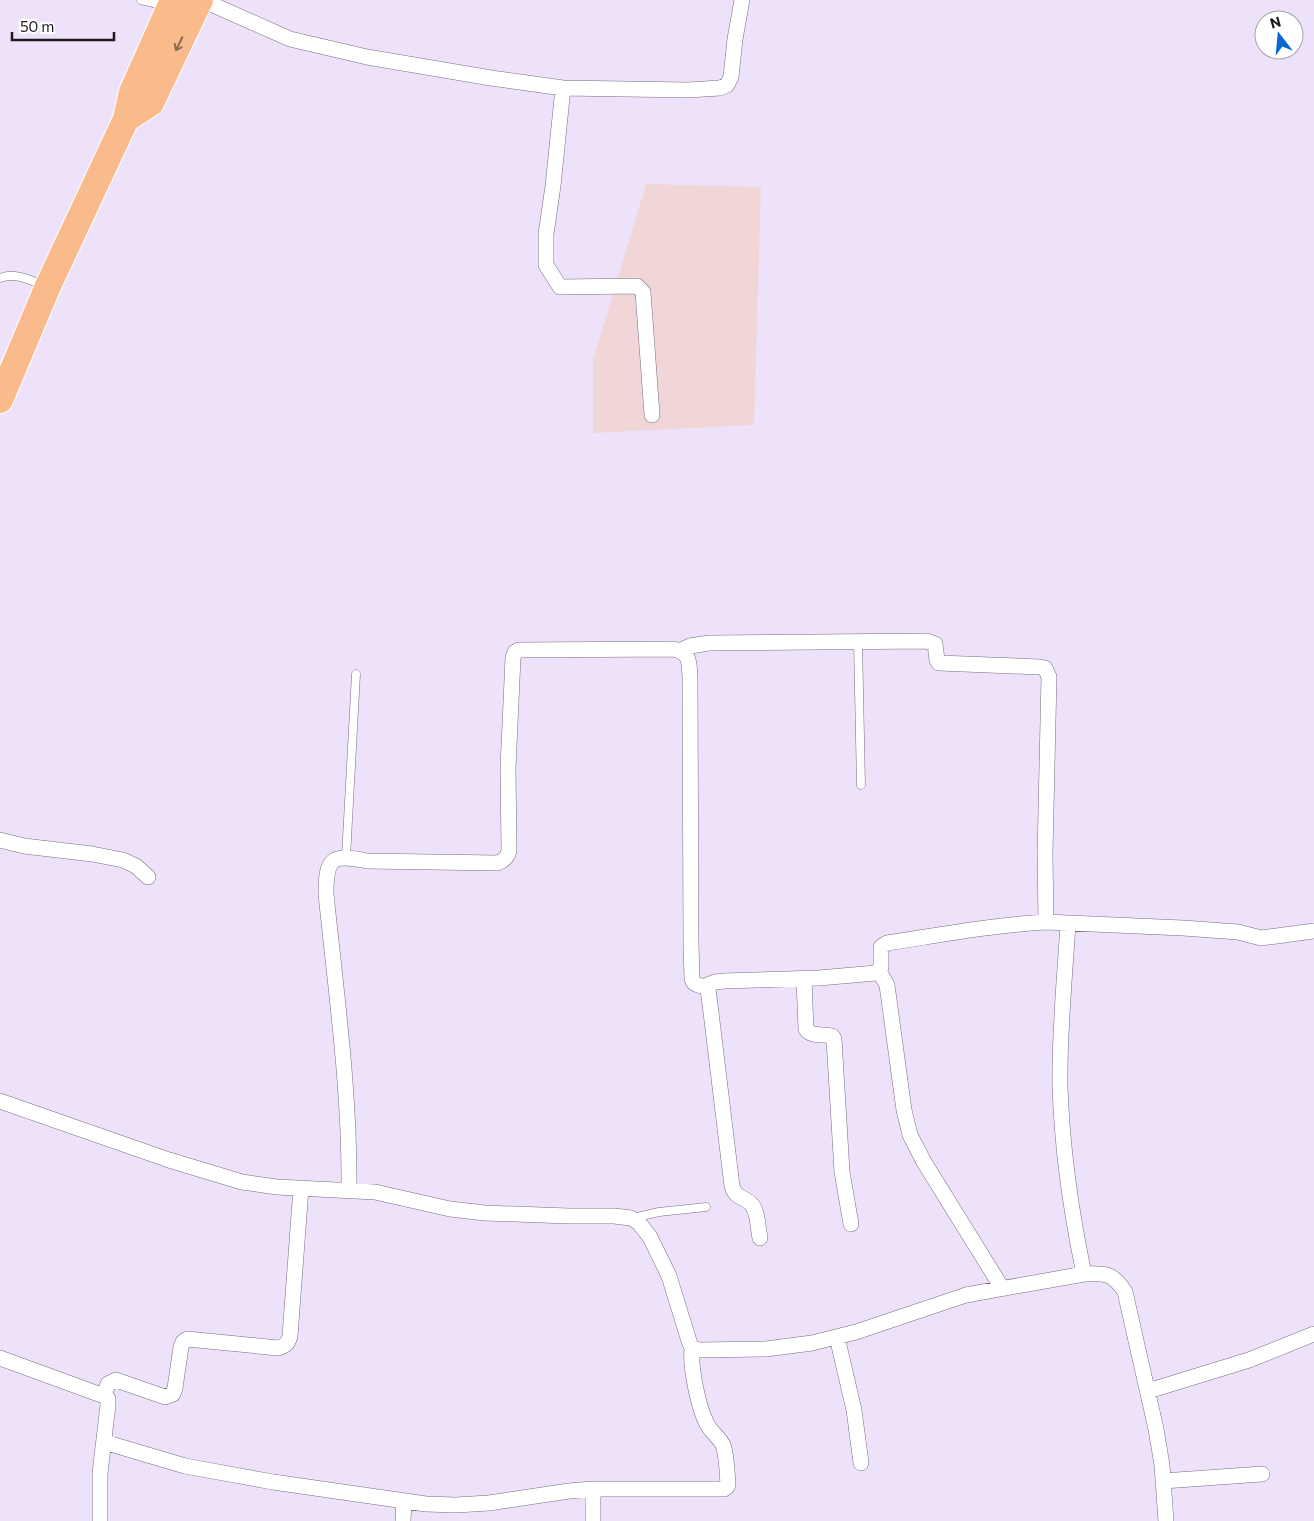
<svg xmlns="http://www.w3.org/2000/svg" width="1314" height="1521" font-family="Commissioner,sans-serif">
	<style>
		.industrial { fill: #f1d6d8 }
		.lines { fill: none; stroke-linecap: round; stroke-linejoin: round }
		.lane-casing { stroke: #776c80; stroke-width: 9 }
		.street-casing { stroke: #776c80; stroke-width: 16 }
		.highway-casing { stroke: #fff; stroke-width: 28 }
		.lane { stroke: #fff; stroke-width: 8 }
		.street { stroke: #fff; stroke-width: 15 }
		.highway { stroke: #fabb8c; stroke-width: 26 }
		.oneway { stroke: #8b6a56 }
	</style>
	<rect width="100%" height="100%" fill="#ede2f9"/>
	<path class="industrial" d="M646 184 761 187 754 425 593 433V360Z"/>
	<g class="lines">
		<g class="lane-casing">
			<path id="lane" d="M141 0 166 6
				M0 278C14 272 30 280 43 285
				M858 642 861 785
				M346 857 356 674
				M633 1218 659 1212 706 1207"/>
		</g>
		<g class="street-casing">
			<path id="street" d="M202 0 290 39 367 57 491 78 563 88 688 90 720 88 727 85 731 77 735 39 742 0
				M563 88 553 186 546 234V265L560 287 637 286 643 292 652 415
				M681 650 690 646 709 643 927 641 935 644 937 660 939 663 1040 667 1045 668 1049 677 1045 854 1046 922
				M0 840 24 846 92 854 123 860 136 866 148 877
				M1068 923C1065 976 1059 1033 1060 1086 1062 1150 1071 1212 1084 1274
				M879 971 887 985 904 1110 910 1135 924 1162 1002 1288
				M804 979 806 1029C811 1037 823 1034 832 1036L834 1039 842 1172 851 1224
				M705 986 715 982 724 981 819 978 876 973 881 967V947L887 943C940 935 993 925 1046 922L1183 928 1238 932 1261 938 1314 931
				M0 1101 169 1160 242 1182 277 1187 375 1192 450 1209 485 1213 569 1216H614L631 1218 639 1223 650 1237 669 1276 689 1341 692 1348 699 1350 766 1349 812 1343 856 1332 966 1295 1084 1274C1106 1273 1113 1273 1125 1292L1156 1429 1162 1465 1166 1521
				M349 1190C350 1091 336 992 326 894 326 857 332 854 367 861L497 863C504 861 507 858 509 851L508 768 513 658 515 652 519 650 673 649C691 652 689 663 690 678L691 944 692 979 694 983C703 989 707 982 709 996L732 1186C736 1200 745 1196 752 1205 758 1212 758 1229 760 1238
				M837 1337 854 1410 861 1463
				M0 1358 104 1396 108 1399V1405L100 1473V1521
				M1148 1391 1249 1360 1314 1334
				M104 1396 108 1384 116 1380 165 1397 173 1394 175 1388 181 1347 183 1342 187 1339 278 1348C285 1346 288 1344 290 1336L301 1188
				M104 1442 185 1466 273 1482 426 1504 456 1505 489 1503 569 1491 593 1489H724L727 1487 728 1484C727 1472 727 1456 723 1445 719 1437 711 1432 707 1424 698 1407 690 1366 692 1348
				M1163 1481 1262 1474
				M593 1489V1521
				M403 1521 404 1501"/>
		</g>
		<g class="highway-casing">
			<path id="highway" d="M126 119 151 103 200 0
				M0 400 48 286 126 119 132 92 173 0"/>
		</g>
		<use href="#lane" class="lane"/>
		<use href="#street" class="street"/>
		<use href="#highway" class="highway"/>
	</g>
	<defs><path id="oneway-shaft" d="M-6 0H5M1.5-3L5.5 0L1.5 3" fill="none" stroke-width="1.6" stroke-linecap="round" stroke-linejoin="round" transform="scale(1.25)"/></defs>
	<use class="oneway" href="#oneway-shaft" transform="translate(179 44) rotate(116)"/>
	<g transform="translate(1279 35) rotate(344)"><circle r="24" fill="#ffffff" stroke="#a4a3a6"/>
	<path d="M0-4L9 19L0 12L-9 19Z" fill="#0668d1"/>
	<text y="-8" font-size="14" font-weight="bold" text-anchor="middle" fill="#1c1820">N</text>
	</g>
	<path d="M12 32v8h102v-8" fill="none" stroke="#1c1820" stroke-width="2.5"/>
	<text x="20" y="32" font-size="15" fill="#1c1820" stroke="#ffffff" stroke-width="4" paint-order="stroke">50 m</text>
</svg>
